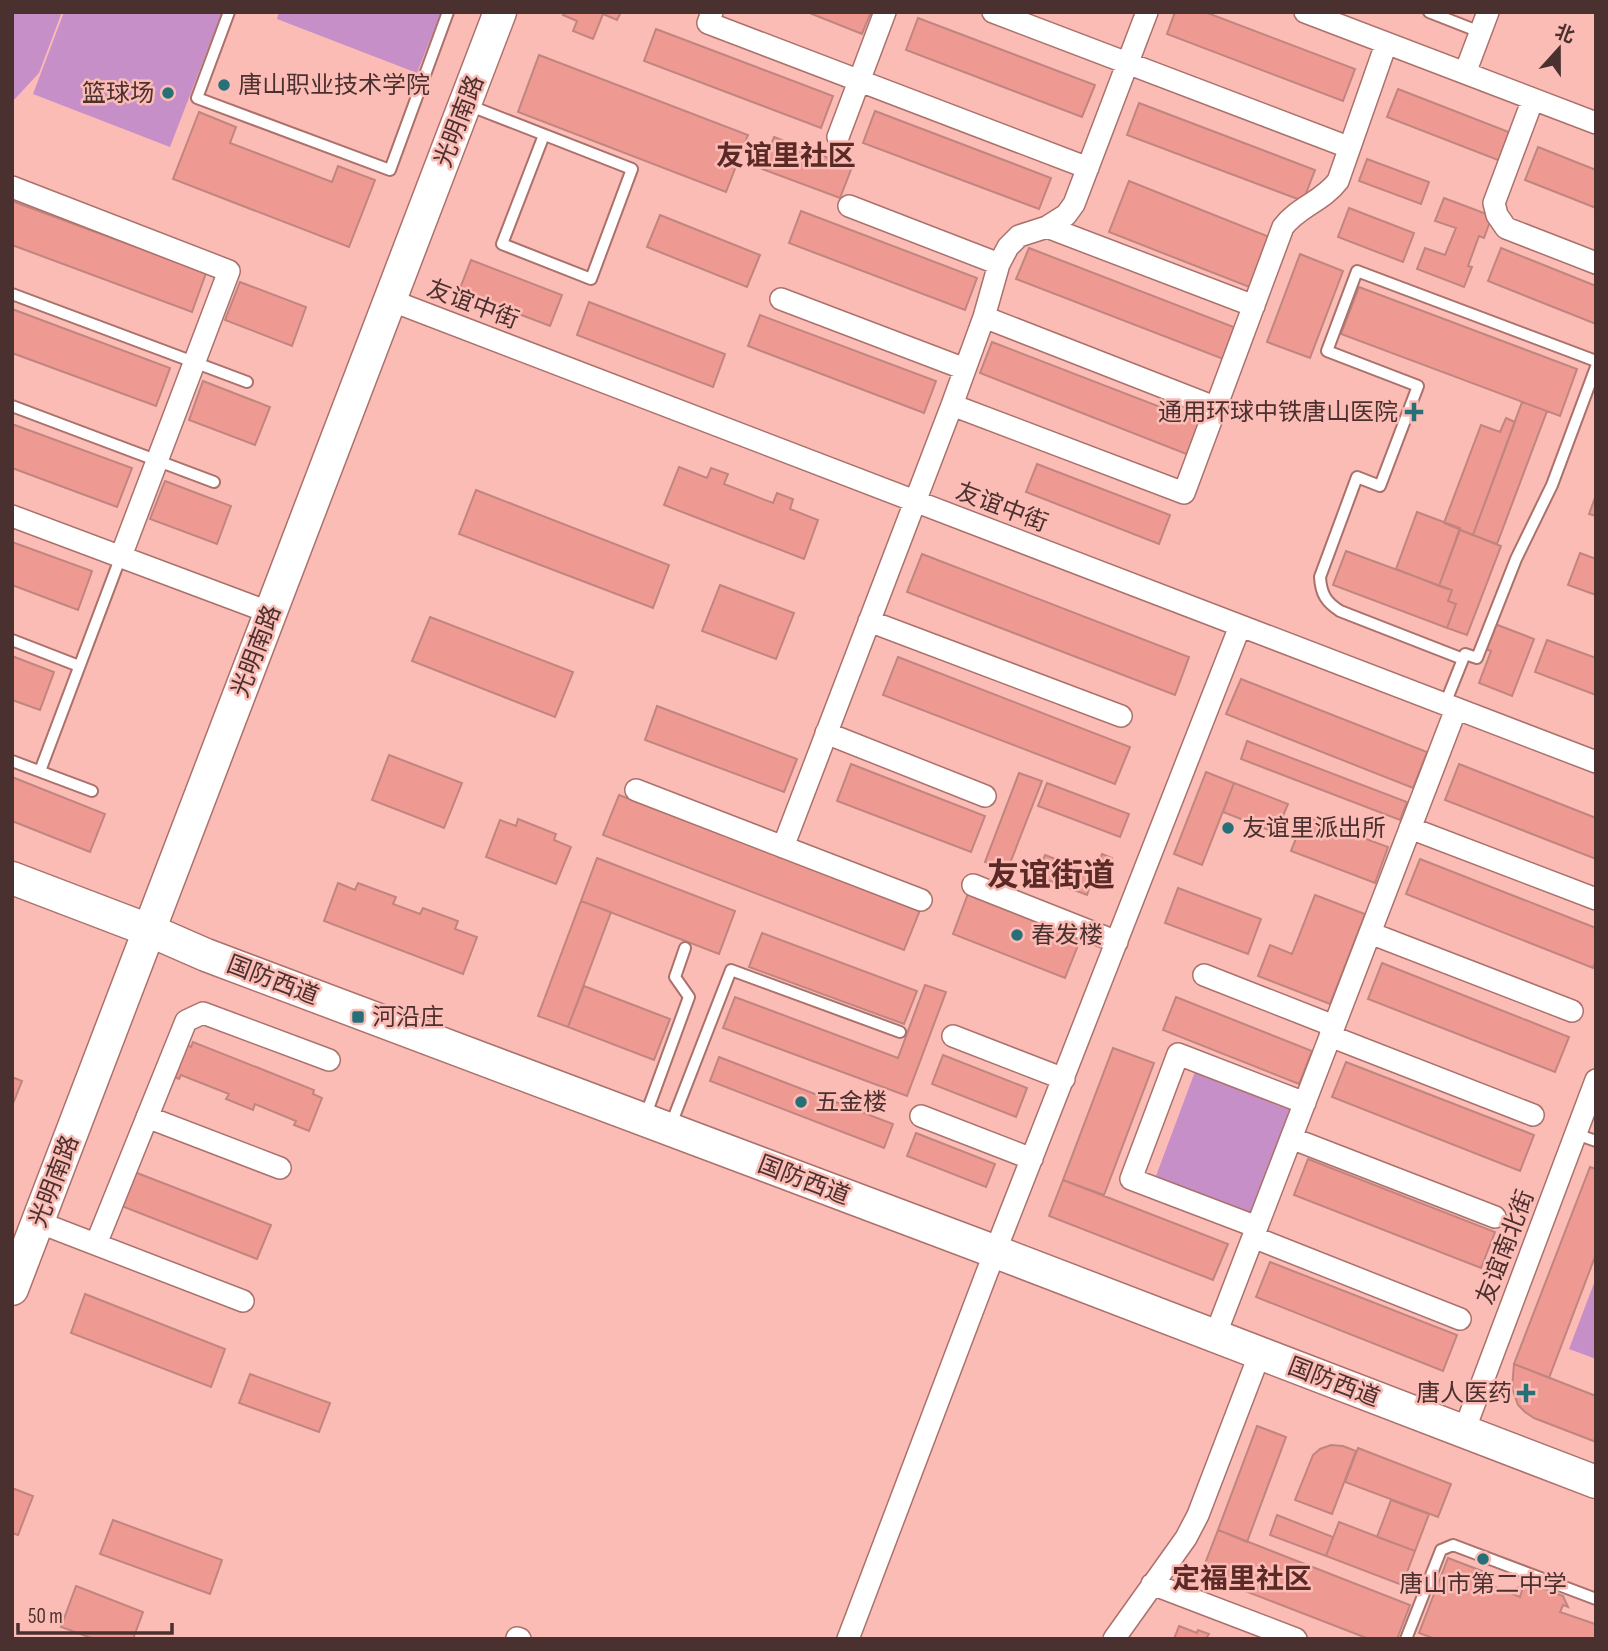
<svg xmlns="http://www.w3.org/2000/svg" width="1608" height="1651" font-family="'Sofia Sans Condensed','Noto Sans SC',sans-serif">
	<style>
		.green { fill: #c68fc8 }
		.building { fill: #ee9992; stroke: #c1857f; stroke-width: 2 }
		.lines { fill: none; stroke-linecap: round; stroke-linejoin: round }
		.lane-casing { stroke: #ab716b; stroke-width: 14 }
		.street-casing { stroke: #ab716b; stroke-width: 24 }
		.secondary-casing { stroke: #ab716b; stroke-width: 35 }
		.lane { stroke: #fff; stroke-width: 10 }
		.street { stroke: #fff; stroke-width: 21 }
		.secondary { stroke: #fff; stroke-width: 32 }
		.poi-dot { fill: #277078; stroke: #fcbcb6; stroke-width: 2.5 }
		.labels { text-anchor: middle; stroke-width: 5; stroke-linejoin: round; paint-order: stroke }
		.poi-label { font-size: 24px; fill: #4a312f; stroke: #fcbcb6; text-anchor: start }
		.street-label { font-size: 24px; fill: #4a312f; stroke: #fcbcb6 }
		.quarter-label { font-size: 28px; font-weight: bold; fill: #5c2a26; stroke: #fcbcb6 }
		.district-label { font-size: 32px; font-weight: bold; fill: #5c2a26; stroke: #fcbcb6 }
	</style>
	<rect width="100%" height="100%" fill="#fcbcb6"/>
	<path class="green" d="M12 12H62L39 73 12 102Z
		M64 12H222L170 147 33 94Z
		M279 12H441L417 73 277 19Z
		M1196 1069 1293 1105 1250 1221 1153 1184Z
		M1596 1278V1359L1569 1349Z"/>
	<path class="building" d="M565 12H621L617 20 603 14 593 39 573 31 577 21 563 15Z
		M807 12H871L862 34Z
		M1175 12H1205L1355 69 1343 101 1167 34Z
		M918 18 1095 85 1082 117 906 50Z
		M656 29 833 96 821 128 644 61Z
		M539 55 748 135 726 192 518 112Z
		M1398 89 1514 134 1503 162 1387 117Z
		M1139 103 1315 170 1303 201 1127 135Z
		M875 111 1051 178 1039 209 863 143Z
		M199 112 236 127 230 143 332 182 338 166 375 180 349 247 173 179Z
		M774 137 852 167 840 198 762 169Z
		M1538 147 1596 170V208L1525 180Z
		M1367 159 1429 182 1421 204 1359 181Z
		M1129 181 1272 238 1252 288 1109 232Z
		M1444 198 1492 216 1484 238 1479 236 1468 266 1472 267 1464 287 1417 269 1425 248 1445 255 1456 228 1435 221Z
		M12 201 206 273 192 312 12 245Z
		M1349 208 1414 233 1403 262 1338 237Z
		M801 211 977 278 965 310 789 243Z
		M660 215 760 255 747 287 647 247Z
		M1029 248 1244 331 1231 362 1016 279Z
		M1501 248 1596 286V324L1488 281Z
		M1300 254 1343 271 1310 358 1267 342Z
		M471 260 562 295 550 326 459 291Z
		M240 282 306 307 292 346 225 320Z
		M1359 287 1577 369 1560 416 1341 334Z
		M589 302 725 354 713 387 577 335Z
		M12 309 170 368 156 406 12 353Z
		M760 315 936 381 924 413 748 346Z
		M992 342 1207 425 1194 457 980 373Z
		M203 381 270 407 255 445 189 420Z
		M1522 402 1547 411 1497 544 1473 535Z
		M1506 418 1515 422 1473 535 1444 523 1481 425 1500 432Z
		M12 424 132 468 117 507 12 468Z
		M1037 464 1170 515 1159 544 1026 492Z
		M679 467 707 478 711 468 728 474 724 484 773 503 777 493 793 499 790 509 818 520 804 559 664 505Z
		M165 481 231 506 217 544 150 519Z
		M476 490 669 565 653 608 459 534Z
		M1596 495V516L1589 514Z
		M1417 512 1460 528 1439 586 1396 569Z
		M1460 530 1501 546 1467 635 1447 628 1456 604 1448 601 1452 590 1439 586Z
		M12 542 92 571 78 610 12 585Z
		M1346 551 1452 590 1448 601 1456 604 1447 628 1333 585Z
		M1580 553 1596 559V595L1568 585Z
		M922 554 1189 657 1175 695 907 592Z
		M720 585 794 613 776 659 702 631Z
		M430 617 573 672 555 717 412 661Z
		M1495 624 1534 639 1512 696 1479 683 1491 651 1486 649Z
		M1547 640 1596 658V695L1535 672Z
		M12 656 54 672 40 710 12 700Z
		M898 657 1130 747 1115 784 883 695Z
		M1241 679 1427 752 1413 788 1226 714Z
		M657 706 797 759 784 792 645 740Z
		M1247 741 1407 802 1400 820 1241 759Z
		M389 755 462 783 444 828 372 800Z
		M851 764 985 816 971 852 837 801Z
		M1459 764 1596 818V859L1445 800Z
		M1206 772 1234 783 1202 865 1174 854Z
		M1019 773 1042 781 1007 871 985 862Z
		M12 777 105 814 90 852 12 821Z
		M1047 783 1129 814 1120 837 1038 806Z
		M1234 783 1288 804 1276 833 1223 812Z
		M619 795 920 910 904 950 603 835Z
		M1305 816 1388 847 1375 883 1291 851Z
		M518 819 556 834 554 840 571 847 556 884 486 857 500 820 516 826Z
		M1102 854 1112 858 1105 877 1094 874Z
		M1045 855 1094 874 1087 895 1037 876Z
		M597 858 735 911 719 954 581 901Z
		M1420 859 1596 928V960L1593 968 1406 894Z
		M338 883 355 890 358 883 396 897 393 904 420 914 423 908 458 921 455 929 477 937 463 974 324 921Z
		M1178 888 1261 919 1248 954 1165 923Z
		M969 891 1082 935 1065 978 953 934Z
		M1315 895 1365 914 1330 1004 1258 976 1270 945 1292 954Z
		M581 901 611 912 568 1027 538 1016Z
		M762 933 917 991 904 1024 749 967Z
		M1382 963 1569 1037 1555 1072 1368 999Z
		M925 985 946 992 907 1096 723 1028 735 997 898 1058Z
		M584 986 670 1019 654 1060 568 1027Z
		M1176 997 1312 1051 1299 1084 1163 1030Z
		M180 1042 191 1047 193 1042 314 1090 313 1094 322 1098 309 1131 294 1125 296 1121 255 1104 253 1110 226 1099 229 1094 181 1075 179 1079 167 1074Z
		M1113 1048 1154 1063 1104 1195 1063 1180Z
		M943 1055 1027 1088 1016 1117 932 1084Z
		M719 1057 893 1124 884 1148 710 1081Z
		M1346 1062 1534 1135 1520 1171 1332 1097Z
		M12 1077 22 1081 12 1106Z
		M916 1133 995 1164 986 1187 907 1156Z
		M1308 1159 1495 1232 1481 1268 1294 1195Z
		M1590 1167 1596 1169V1254L1549 1378 1514 1364Z
		M132 1171 271 1225 257 1259 119 1205Z
		M1063 1180 1228 1244 1213 1280 1049 1216Z
		M1270 1262 1457 1335 1443 1371 1256 1297Z
		M85 1294 225 1349 211 1387 71 1333Z
		M1514 1364 1596 1396V1442L1534 1418 1525 1412 1518 1405 1512 1388Z
		M250 1374 330 1403 319 1432 239 1403Z
		M1257 1426 1286 1437 1247 1542 1218 1530Z
		M1331 1445 1343 1446 1356 1451 1332 1514 1295 1500 1313 1455 1320 1449Z
		M1358 1448 1451 1484 1438 1517 1345 1482Z
		M12 1488 33 1496 18 1535 12 1533Z
		M1391 1500 1429 1514 1415 1551 1377 1537Z
		M1277 1515 1333 1537 1326 1556 1270 1535Z
		M113 1520 222 1560 210 1594 100 1554Z
		M1339 1522 1415 1551 1402 1585 1326 1556Z
		M1218 1530 1410 1605 1397 1639H1369L1201 1574Z
		M1448 1558 1482 1571 1487 1575 1485 1583 1520 1597 1522 1590 1517 1588 1529 1583 1563 1596 1568 1607 1563 1605 1560 1612 1595 1624 1596 1622V1639H1435L1419 1633Z
		M76 1586 143 1612 133 1639H94L61 1627Z
		M1179 1626 1197 1633 1198 1630 1209 1634 1207 1637 1211 1639H1174Z"/>
	<g class="lines">
		<g class="lane-casing">
			<path id="lane" d="M229 12 197 98 390 170 448 12
				M1429 12 1480 32
				M468 105 632 169 591 279 502 244 544 135
				M12 294 247 382
				M12 406 214 482
				M12 640 79 666
				M1463 659 1340 611C1326 602 1321 594 1320 577L1357 477 1380 486 1418 386 1327 351 1357 271 1596 361
				M1445 704 1465 654 1477 658 1516 559 1552 485 1596 367
				M12 761 92 791
				M40 771 121 556
				M645 1117 689 997 675 977 685 948
				M670 1127 731 970 900 1032
				M1576 1134 1596 1141
				M1406 1639 1441 1550 1453 1545 1596 1599"/>
		</g>
		<g class="street-casing">
			<path id="street" d="M712 12 708 23 1088 168
				M993 12 1348 147
				M1305 12 1596 123
				M1465 73 1488 12
				M1533 99 1494 203 1497 215 1506 228 1596 263
				M838 137 885 12
				M12 187 229 271 121 556
				M849 206 999 264
				M1047 227 1254 306
				M781 299 965 369
				M390 300 1596 762
				M984 317 1217 408
				M952 405 1184 493 1283 227C1299 206 1322 202 1338 181L1386 44
				M12 516 271 613
				M869 621 1121 716
				M826 733 985 796
				M636 790 921 900
				M1410 828 1596 899
				M783 847 952 405 984 317 999 264 1008 247 1019 236 1047 227 1066 215 1074 204 1147 12
				M973 885 1117 942
				M1370 933 1572 1011
				M1204 975 1334 1026
				M953 1036 1064 1079
				M1330 1036 1533 1115
				M921 1116 1032 1159
				M147 1117 280 1168
				M1291 1138 1495 1217
				M38 1222 243 1301
				M1257 1227 1131 1179 1178 1054 1305 1103
				M1253 1237 1460 1319
				M96 1244 186 1021 203 1013 329 1060
				M1215 1336 1456 709
				M1464 1431 1596 1080
				M1152 1584 1296 1639
				M517 1638 520 1639
				M848 1639 986 1275 1240 626
				M1114 1639 1186 1538 1198 1515 1260 1353"/>
		</g>
		<g class="secondary-casing">
			<path id="secondary" d="M12 878 151 931 206 955 996 1252 1596 1482
				M12 1289 500 12"/>
		</g>
		<use href="#lane" class="lane"/>
		<use href="#street" class="street"/>
		<use href="#secondary" class="secondary"/>
	</g>
	<g class="poi-dot">
		<circle cx="224" cy="85" r="7"/>
		<circle cx="168" cy="93" r="7"/>
		<path d="M1410.5 401.5h7v7h7v7h-7v7h-7v-7h-7v-7h7z"/>
		<circle cx="1228" cy="828" r="7"/>
		<circle cx="1017" cy="935" r="7"/>
		<rect x="351" y="1010" width="14" height="14" rx="3.5"/>
		<circle cx="801" cy="1102" r="7"/>
		<path d="M1522.5 1382.5h7v7h7v7h-7v7h-7v-7h-7v-7h7z"/>
		<circle cx="1483" cy="1559" r="7"/>
	</g>
	<g class="labels">
		<g class="poi-label">
			<text x="238" y="93">唐山职业技术学院</text>
			<text x="154" y="101" text-anchor="end">篮球场</text>
			<text x="1398" y="420" text-anchor="end">通用环球中铁唐山医院</text>
			<text x="1242" y="836">友谊里派出所</text>
			<text x="1031" y="943">春发楼</text>
			<text x="372" y="1025">河沿庄</text>
			<text x="815" y="1110">五金楼</text>
			<text x="1512" y="1401" text-anchor="end">唐人医药</text>
			<text x="1483" y="1592" text-anchor="middle">唐山市第二中学</text>
		</g>
		<g class="street-label">
			<text transform="translate(459 121) rotate(-69)" y="8">光明南路</text>
			<text transform="translate(473 304) rotate(21)" y="8">友谊中街</text>
			<text transform="translate(1002 507) rotate(21)" y="8">友谊中街</text>
			<text transform="translate(256 651) rotate(-69)" y="8">光明南路</text>
			<text transform="translate(273 980) rotate(21)" y="8">国防西道</text>
			<text transform="translate(804 1180) rotate(21)" y="8">国防西道</text>
			<text transform="translate(54 1181) rotate(-69)" y="8">光明南路</text>
			<text transform="translate(1505 1247) rotate(-69)" y="8">友谊南北街</text>
			<text transform="translate(1334 1382) rotate(21)" y="8">国防西道</text>
		</g>
		<g class="quarter-label">
			<text x="786" y="165">友谊里社区</text>
			<text x="1242" y="1588">定福里社区</text>
		</g>
		<g class="district-label">
			<text x="1051" y="886">友谊街道</text>
		</g>
	</g>
	<rect width="1608" height="1651" fill="none" stroke="#4a312f" stroke-width="28"/>
	<g transform="translate(1559 49) rotate(21)" stroke="#fcbcb6" stroke-width="5" paint-order="stroke">
	<path d="M0-5L12 26L0 18L-12 26Z" fill="#4a312f"/>
	<text y="-10" font-size="19" font-weight="bold" text-anchor="middle" fill="#4a312f">北</text>
	</g>
	<path d="M18 1623v10h154v-10" fill="none" stroke="#4a312f" stroke-width="3.5"/>
	<text x="28" y="1623" font-size="21" fill="#4a312f" stroke="#fcbcb6" stroke-width="5" paint-order="stroke">50 m</text>
</svg>
